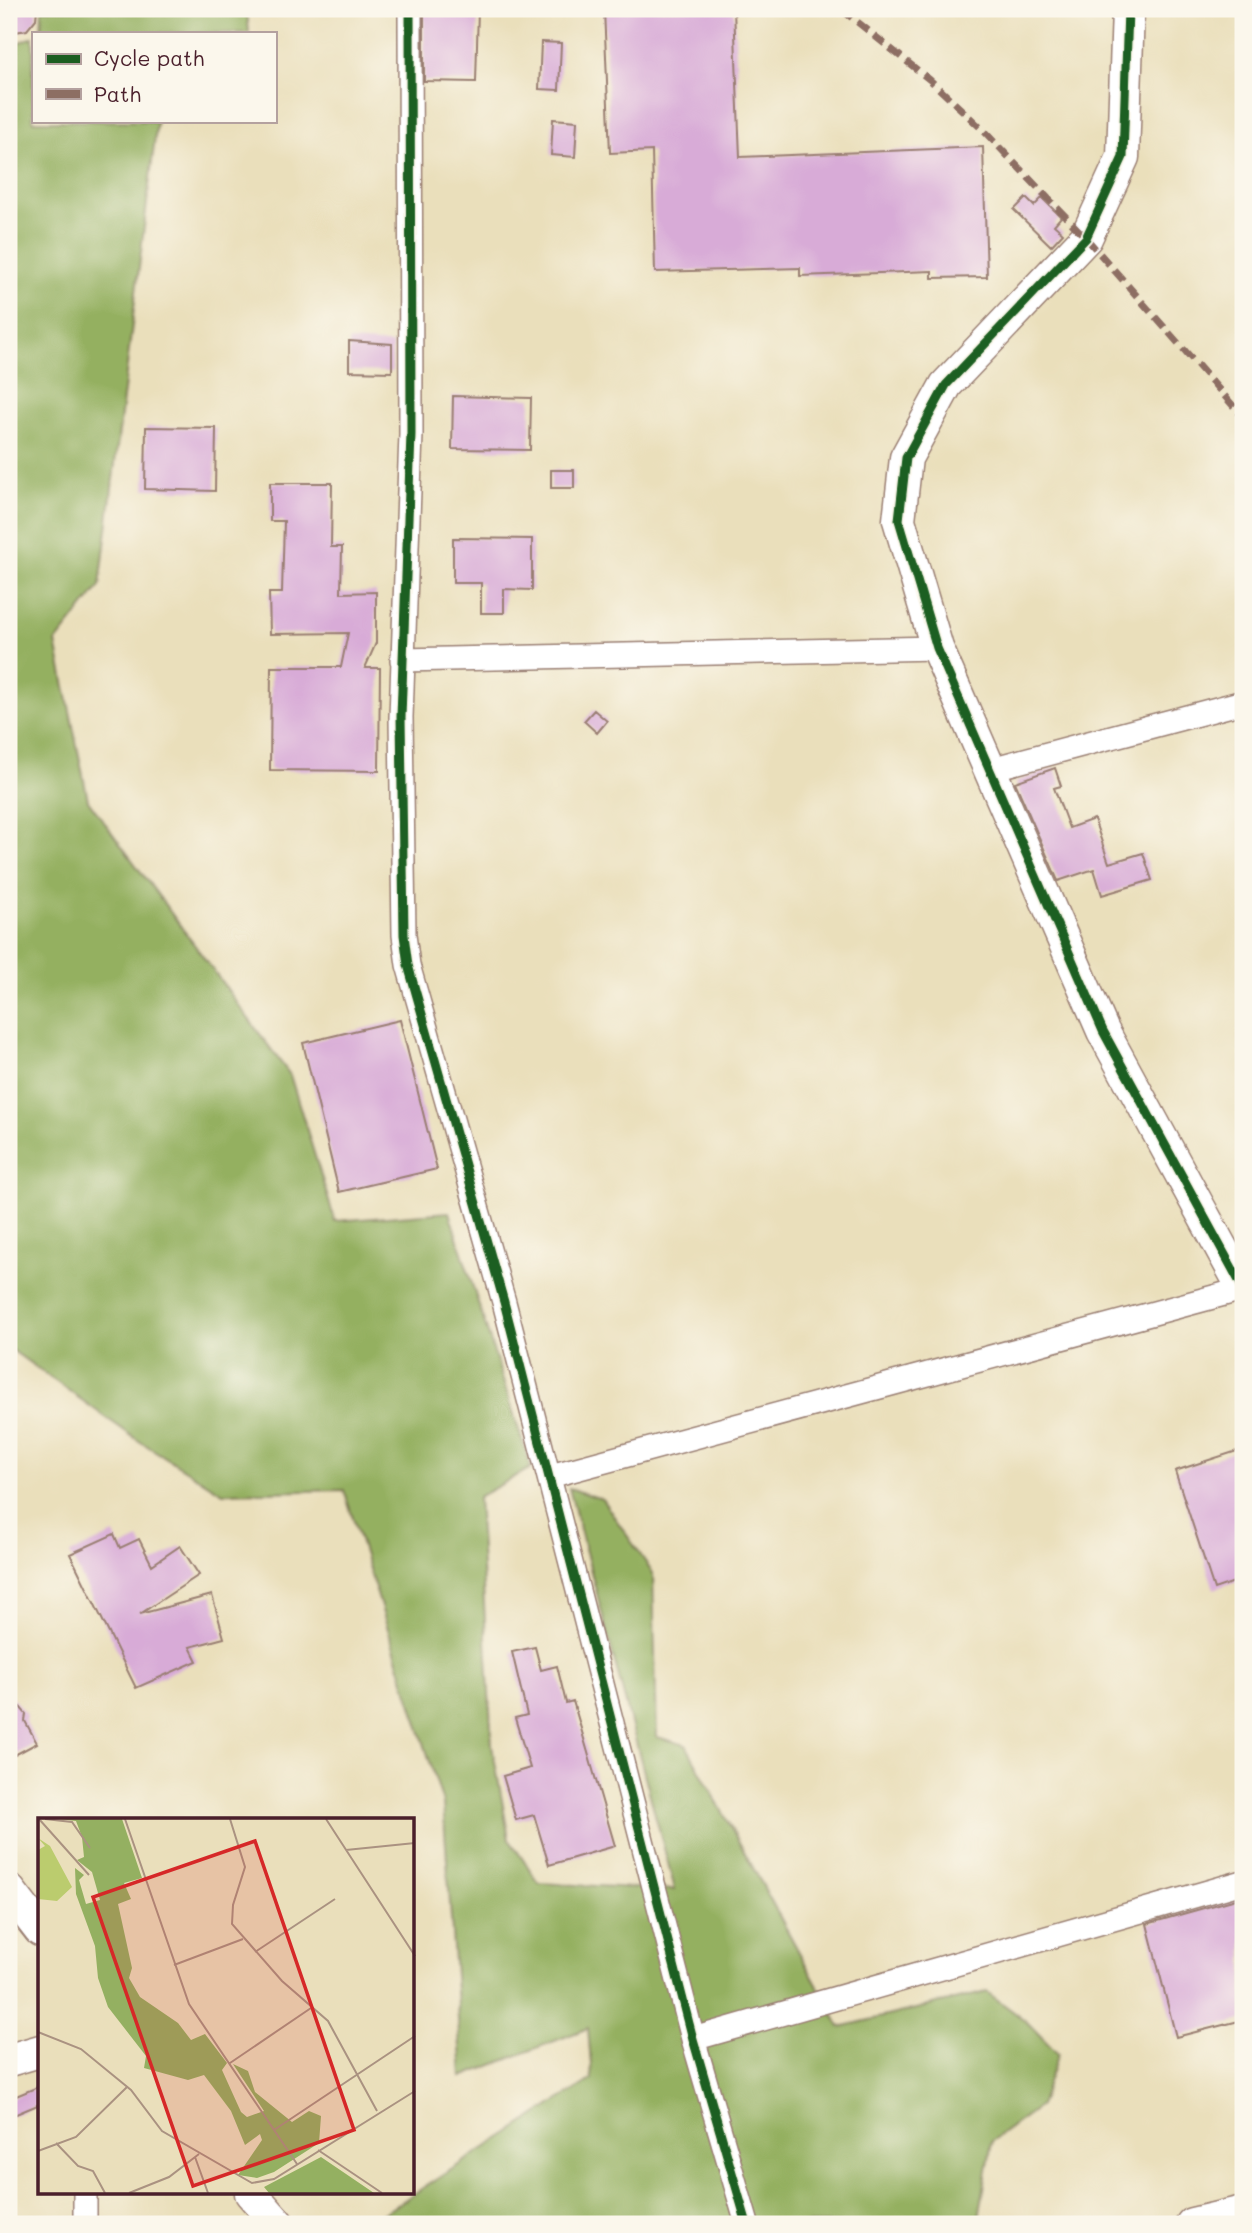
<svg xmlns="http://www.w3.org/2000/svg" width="1252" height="2233" font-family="Mali,sans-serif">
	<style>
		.forest { fill: #94b061; stroke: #6f6846; stroke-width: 2 }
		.building { fill: #d8abd7 }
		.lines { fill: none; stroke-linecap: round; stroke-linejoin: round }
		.street-casing { stroke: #9a7f73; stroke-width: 26 }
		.secondary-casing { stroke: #9a7f73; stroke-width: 35 }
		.street { stroke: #fff; stroke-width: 23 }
		.secondary { stroke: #fff; stroke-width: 32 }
		.quiet { stroke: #8d6e63; stroke-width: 7; stroke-dasharray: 14 7; stroke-linecap: butt }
		.cycleway-casing { stroke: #fbf7ec; stroke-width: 13 }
		.cycleway { stroke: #1b5e20; stroke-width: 9 }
		.inset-road { fill: none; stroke: #aa9281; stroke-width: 2 }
		.view { fill: #d62828; fill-opacity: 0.15; stroke: #d62828; stroke-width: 3.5 }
		.inset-edge { fill: none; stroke: #4a1f2b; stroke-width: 3.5 }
	</style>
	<rect width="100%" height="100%" fill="#fbf7ec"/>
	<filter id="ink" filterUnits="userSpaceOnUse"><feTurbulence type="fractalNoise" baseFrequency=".0143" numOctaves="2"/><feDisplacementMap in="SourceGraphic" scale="14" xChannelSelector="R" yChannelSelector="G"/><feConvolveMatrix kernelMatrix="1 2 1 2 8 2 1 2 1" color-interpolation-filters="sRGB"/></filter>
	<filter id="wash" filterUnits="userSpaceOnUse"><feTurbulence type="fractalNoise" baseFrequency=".00686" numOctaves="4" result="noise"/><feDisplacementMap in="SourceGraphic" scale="28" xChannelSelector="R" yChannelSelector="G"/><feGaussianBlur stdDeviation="1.57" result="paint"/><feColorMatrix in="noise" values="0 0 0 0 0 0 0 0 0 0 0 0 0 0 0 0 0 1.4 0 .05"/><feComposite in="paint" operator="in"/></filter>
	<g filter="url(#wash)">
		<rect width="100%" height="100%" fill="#eadfbb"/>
		<path class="forest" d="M42 9H247L249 33H41Z
			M33 37V121H157L100 586 56 642 88 800 290 1075 335 1221 449 1212 531 1468 478 1497 492 1745 509 1839 539 1883 675 1890 569 1488 602 1499 653 1573 657 1737 686 1745 840 2027 987 1992 1026 2021 1058 2054 1040 2106 992 2141 978 2224H367L592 2079 588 2028 462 2077 443 1803 344 1490 223 1493 136 1439 9 1348V46Z"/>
		<g id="blocks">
			<path class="building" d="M9 9H37L36 19 27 30 9 33Z
				M424 9H478L476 82 424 81Z
				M604 9H734L740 157 983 147 987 277 932 278V271L800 276V268L655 272 652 151 610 153Z
				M541 42 561 43 559 90 539 89Z
				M553 119 577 121 575 157 551 155Z
				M1026 198 1034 206 1042 198 1061 217 1054 225 1063 233 1051 246 1014 210Z
				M349 341 392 344V372L349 371Z
				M453 396 531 398 530 450 452 449Z
				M146 427 216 428 215 491 145 489Z
				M551 470H574V488H551Z
				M270 483H332L331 547H342L341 593 376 592V643L365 668H380L379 771 270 770 271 667H341L348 633 270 634 269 593H282L284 521H270Z
				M453 538 532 539V590L504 589V613H481V583H453Z
				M594 710 607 721 597 733 584 721Z
				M1055 768 1061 786 1054 788 1069 828 1094 819 1109 863 1143 853 1152 880 1102 895 1094 869 1058 881 1015 782Z
				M400 1020 437 1169 339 1192 303 1043Z
				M1243 1449V1579L1214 1589 1175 1471Z
				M114 1534 120 1548 139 1539 152 1565 180 1546 199 1575 140 1614 212 1595 224 1638 190 1647 197 1661 136 1688 70 1554Z
				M535 1647 541 1670 557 1666 566 1703 573 1701 615 1846 549 1865 534 1815 516 1820 503 1776 530 1768 515 1718 527 1715 512 1652Z
				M9 1694 26 1714 25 1721 37 1743 9 1758Z
				M1243 1897V2020L1176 2037 1147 1924Z
				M40 2086V2104L9 2117V2099Z"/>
		</g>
	</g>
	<g filter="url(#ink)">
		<use href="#blocks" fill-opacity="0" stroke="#9a7f73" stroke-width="2"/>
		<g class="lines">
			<g class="street-casing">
				<path id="street" d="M410 9 411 434 401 717 404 935 408 965 504 1302 693 2039 747 2224
					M402 660 937 648
					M991 769 1243 702
					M550 1476 1243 1289
					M693 2039 1243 1882
					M85 2224V2193"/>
			</g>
			<g class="secondary-casing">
				<path id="secondary" d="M1128 9 1123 157 1086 238 946 385 906 458 899 520 937 648 1103 1031 1243 1288
					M9 1890 40 1930
					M9 2060 40 2051
					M251 2193 278 2224
					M1192 2224 1243 2212"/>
			</g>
			<use href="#street" class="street"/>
			<use href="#secondary" class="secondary"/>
			<path class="quiet" d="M841 9 930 80 981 128 1086 238 1243 417"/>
			<g class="cycleway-casing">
				<path id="cycleway" d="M410 9 411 434 401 717 404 935 408 965 504 1302 693 2039 747 2224
					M1128 9 1123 157 1086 238 946 385 906 458 899 520 937 648 1103 1031 1243 1288"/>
			</g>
			<use href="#cycleway" class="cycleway"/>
		</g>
	</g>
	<g transform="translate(38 1818)">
		<rect width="376" height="376" fill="#eadfbb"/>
		<path d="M0 20 12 28 34 69 19 83 0 81V32L7 28Z" fill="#bbcc6e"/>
		<path d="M21 1H84L104 60 86 65 93 81 80 86 94 150 91 160 102 179 140 205 153 222 167 216 189 245 184 252 203 294 209 299 226 293 195 246 210 253 217 274 254 304 271 293 283 298 281 325 236 354 219 360 200 357 224 322 222 316 207 327 193 293 166 257 150 262 106 250 108 238 70 189 60 160 57 128 38 76 37 50 46 57 41 62 48 86 62 82 54 54 39 42 46 39 44 19 38 3ZM283 339 336 375H231L226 369Z" fill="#94b061"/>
		<path class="inset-road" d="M1 1 51 57M7 1 34 4 52 30M87 1 151 186 259 346M192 1 207 49 195 87 194 106 244 163 290 203 339 293M288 1 377 138M308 32 377 25M217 134 297 81M136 147 205 121M0 214 43 231 93 272 124 313 214 365 236 361 377 273M192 245 273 190M236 312 377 218M18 325 40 348 55 353 67 375M280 332 344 375M0 333 38 319 89 269M157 339 170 375M91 375 131 359 161 336"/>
		<path class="view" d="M217 23 316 312 155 368 55 79Z"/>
		<rect width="376" height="376" class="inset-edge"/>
	</g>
	<rect width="1252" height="2233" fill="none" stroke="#fbf7ec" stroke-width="35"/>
	<rect x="32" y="32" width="245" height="91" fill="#fbf7ec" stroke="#b4a19f" stroke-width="2"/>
	<rect x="46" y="54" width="35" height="10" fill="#1b5e20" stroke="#b4a19f" stroke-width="2"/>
	<text x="94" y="66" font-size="21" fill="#4a1f2b">Cycle path</text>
	<rect x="46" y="89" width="35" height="10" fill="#8d6e63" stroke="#b4a19f" stroke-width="2"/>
	<text x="94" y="102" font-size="21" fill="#4a1f2b">Path</text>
</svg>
